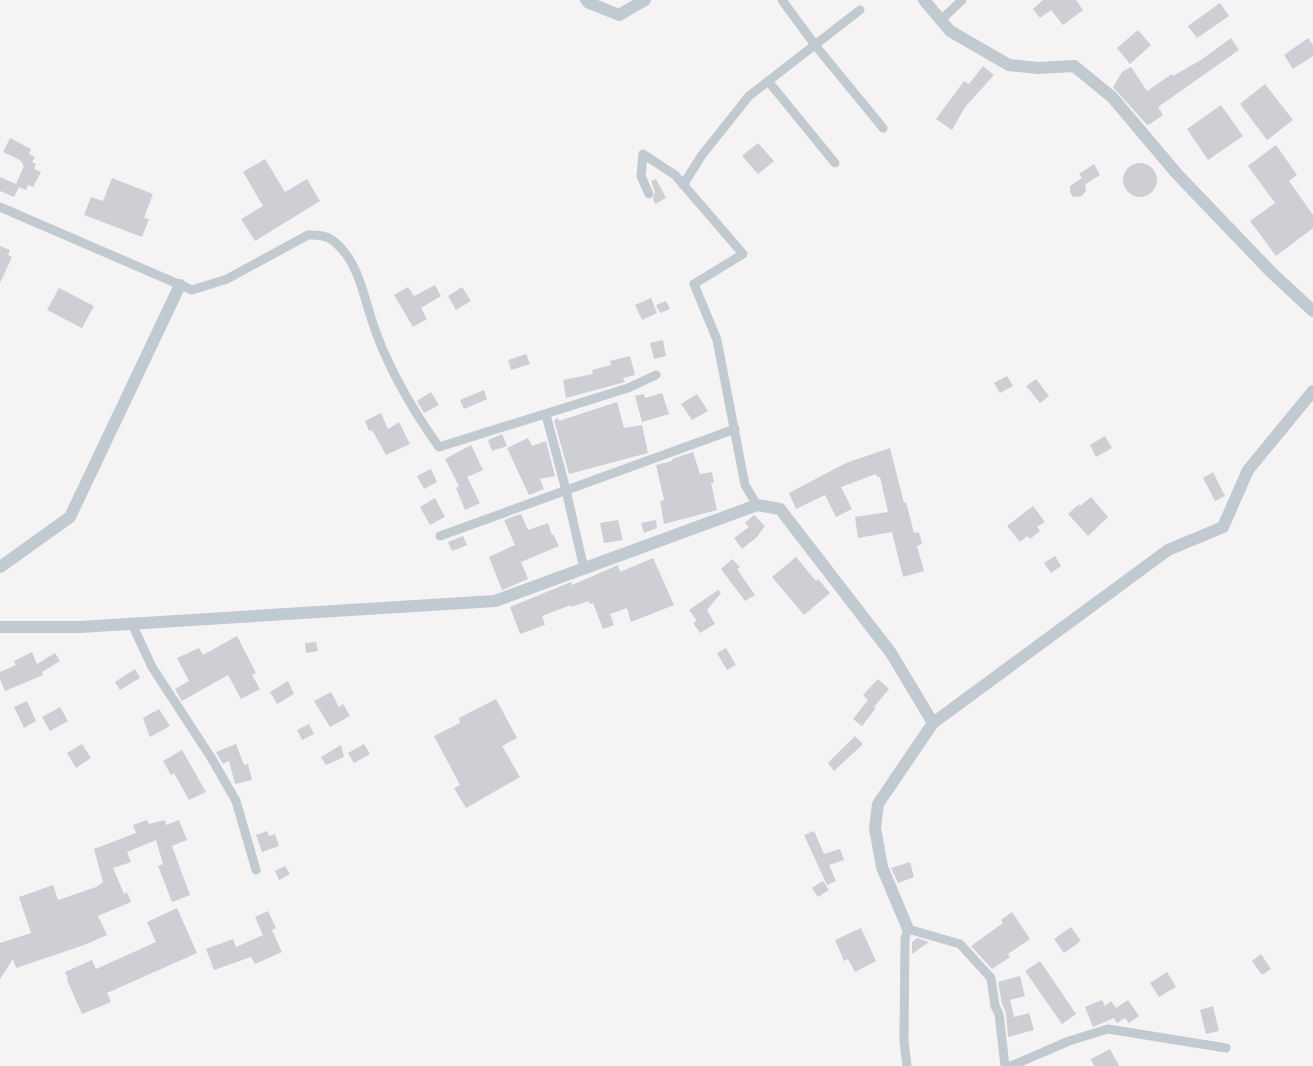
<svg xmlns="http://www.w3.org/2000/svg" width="1313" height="1066" font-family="Manrope,sans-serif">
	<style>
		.building { fill: #cdcfd5 }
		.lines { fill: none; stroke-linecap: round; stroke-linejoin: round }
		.minor { stroke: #c1c9d1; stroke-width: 9 }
		.tertiary { stroke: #c1c9d1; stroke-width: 12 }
	</style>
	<rect width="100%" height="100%" fill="#f5f3f3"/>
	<path class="building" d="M1043 0H1076L1083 10 1063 25 1051 10 1040 18 1033 9Z
		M1220 3 1229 16 1197 38 1188 26Z
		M1138 30 1151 45 1130 64 1117 48Z
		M1231 38 1239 50 1158 107 1163 115 1150 124 1147 125 1113 87 1122 72 1131 67 1147 91 1172 74 1173 76 1201 60Z
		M1308 38 1313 45V56L1293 69 1284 55Z
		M983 66 994 75 965 107 952 130 936 119 964 81 969 84Z
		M1265 84 1293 120 1267 140 1240 104Z
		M1221 105 1243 136 1208 160 1187 129Z
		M10 138 31 149 29 154 35 157 32 162 36 164 34 169 41 172 33 187 28 185 26 190 19 187 14 197 0 191V177L16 184 24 166 20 160 3 152Z
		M758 143 774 161 758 174 742 156Z
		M1276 145 1297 175 1289 181 1313 215V228L1276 256 1250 221 1275 203 1248 166Z
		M265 159 285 192 307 179 320 201 255 241 241 219 263 206 243 172Z
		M1123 180a17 17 0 1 1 34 0a17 17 0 1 1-34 0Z
		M1094 164 1100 175 1086 184 1085 183 1086 191 1082 196 1073 197 1070 192V186L1082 178 1079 174Z
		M112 178 153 194 144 218 149 219 142 237 84 215 91 197 103 201Z
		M656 179 666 198 655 204 653 199 655 192 651 181Z
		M0 246 10 250 8 255 12 257 0 283Z
		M435 285 441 296 421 308 427 319 413 327 394 295 408 287 414 296Z
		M462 287 471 301 456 310 448 296Z
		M59 288 94 306 82 328 47 310Z
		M651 298 657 313 642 320 635 305Z
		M666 301 670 309 660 313 656 305Z
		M663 340 666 356 654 359 650 343Z
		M526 354 530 364 511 370 508 360Z
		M630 356 635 375 623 378 625 382 566 398 563 380 593 374 592 370 611 365 610 361Z
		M1007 376 1013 386 1000 393 994 383Z
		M1036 379 1049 396 1040 403 1026 386Z
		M484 390 487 399 464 409 460 400Z
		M431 392 439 405 424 413 417 401Z
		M662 393 669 414 642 422 635 396 644 394 645 398Z
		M697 394 708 411 692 420 681 404Z
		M617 402 624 428 642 425 648 453 569 474 554 420 558 418 559 421Z
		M381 413 388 429 399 422 410 444 386 455 372 430 369 431 365 421Z
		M502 434 507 446 492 451 488 440Z
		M1105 436 1112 448 1096 457 1090 445Z
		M528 438 532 446 546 441 555 476 540 479 544 489 529 495 507 448Z
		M471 445 483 470 467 477 480 503 465 510 456 488 459 486 445 459Z
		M890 448 904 503 906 502 914 533 919 532 922 544 917 546 924 571 903 577 892 532 858 538 855 517 888 512 880 477H877L876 474 841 487 852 509 836 517 825 495 796 509 789 493 846 463Z
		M693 452 700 474 712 472 714 483H711L717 510 664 524 660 501 664 500 656 465 672 461V459Z
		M431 469 437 482 424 489 417 476Z
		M1213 472 1225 496 1215 501 1203 478Z
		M1091 497 1108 517 1088 536 1068 514 1079 504 1080 506Z
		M435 498 445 517 430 525 420 507Z
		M1033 506 1045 522 1037 527 1040 531 1030 539 1027 536 1020 542 1007 526Z
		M521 514 528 530 548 523 552 535 553 534 559 546 521 562 528 579 502 590 489 557 515 545 504 520Z
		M754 515 765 526 756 538 742 549 734 538 749 527 745 523Z
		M618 520 623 540 604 543 600 523Z
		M656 520 657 528 644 533 641 523Z
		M463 536 467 545 452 551 448 542Z
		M1055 556 1061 566 1051 573 1044 563Z
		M796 557 816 581 818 579 830 593 804 615 772 577Z
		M653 558 674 605 631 622 627 608 610 614 614 625 603 629 593 603 590 604 588 601 571 607V605L542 616 545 625 520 634 510 607 571 582 572 585 618 565 620 572Z
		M732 559 740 567 737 569 755 595 745 601 721 569Z
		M718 590 721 593 707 610 715 624 700 633 693 623 697 621 689 610Z
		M237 636 256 673 252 675 260 689 241 699 228 675 182 701 175 689 189 681 177 658 199 648 203 655Z
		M316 642 318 651 306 653 305 643Z
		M726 648 736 665 727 670 717 653Z
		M32 652 37 664 55 653 60 661 42 672 43 675 5 691 0 679V672L16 665 14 661Z
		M135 669 140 678 120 690 115 682Z
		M878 679 889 689 874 707 876 708 862 726 853 719 868 700 863 695Z
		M288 681 294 694 277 704 270 692Z
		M331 692 339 707 343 704 350 716 330 727 314 701Z
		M496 699 517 738 502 746 520 777 466 808 454 788 460 785 434 736 460 723 459 718Z
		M27 701 36 721 24 728 14 707Z
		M60 707 68 721 50 731 42 717Z
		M159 709 170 726 150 737 143 718Z
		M309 724 314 734 302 740 297 730Z
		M855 736 863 744 834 771 828 763Z
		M82 744 91 758 76 768 67 753Z
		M236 744 244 765 248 764 252 780 235 784 229 761 223 764 216 752Z
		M364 744 370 754 354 763 348 753Z
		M341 745 344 757 326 765 321 757Z
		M182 750 206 792 189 800 174 773 171 775 163 761Z
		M147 820 149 824 165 820 166 825 179 820 187 840 172 846 190 895 172 902 158 866 163 864 156 840 127 852 131 862 113 868 124 894 127 892 131 902 98 916 107 935 84 945 16 968 13 959 0 979V943L31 933 19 897 53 885 58 900 96 887 103 882 94 849 136 833 133 825Z
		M267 831 269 836 275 834 279 846 262 852 256 835Z
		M814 831 824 854 840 849 844 860 829 865 836 881 827 885 804 835Z
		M910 862 914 877 898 883 891 868Z
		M285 866 290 874 279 880 275 871Z
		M823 881 829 890 818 897 812 888Z
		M177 908 197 953 107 993 111 1002 82 1014 67 980 68 978 65 972 92 960 96 969 156 942 147 922Z
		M268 911 276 928 272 930 282 952 255 964 251 957 214 970 206 949 233 939 236 947 263 935 255 917Z
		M1012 912 1030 939 1008 954 1010 957 992 969 971 946 1003 923 1001 920Z
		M1071 927 1081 941 1064 953 1054 939Z
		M861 928 876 961 855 972 848 959 844 961 835 940Z
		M917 938 929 942 912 954V942Z
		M1261 954 1271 969 1262 975 1252 961Z
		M1040 961 1076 1014 1062 1024 1025 971Z
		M1167 972 1176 987 1159 997 1150 983Z
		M1020 976 1025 996 1010 1000 1014 1017 1029 1013 1034 1030 1008 1037 1006 1013 1002 1004 998 982Z
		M1102 1000 1105 1006 1111 1001 1116 1008 1128 1000 1139 1016 1129 1023 1125 1018 1117 1023 1114 1018 1093 1027 1085 1007Z
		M1213 1006 1219 1031 1206 1034 1200 1010Z
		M1110 1049 1119 1066H1094L1091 1059Z"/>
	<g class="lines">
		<path class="minor" d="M782 0 815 45 883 128
			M941 20 962 0
			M768 81 835 163
			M683 185 702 155 749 96 860 10
			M649 194 641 176 643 154 675 175 743 254 694 284 717 340 745 485 757 505
			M0 207 192 290 227 279 308 235C327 234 334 239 346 254 363 278 366 308 377 335 392 375 414 412 439 447L628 388 656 375
			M546 415 566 490 584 569
			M440 536 735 429
			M132 624 152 667 212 759 236 801 256 870
			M907 1066 904 1041 905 938 908 929 960 944 991 978 995 1006 999 1014 1005 1066
			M1011 1066 1069 1041 1108 1029 1226 1048"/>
		<path class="tertiary" d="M586 0 589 3 619 15 645 0
			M924 0 950 31 1009 65 1038 68 1074 66 1112 97 1178 175 1272 273 1313 311
			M0 567 70 517 180 285
			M0 627H80L495 601 757 505 780 509 891 653 933 723
			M908 929 882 867 875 828 878 804 933 723 1168 550 1223 527 1248 470 1313 391"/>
	</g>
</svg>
